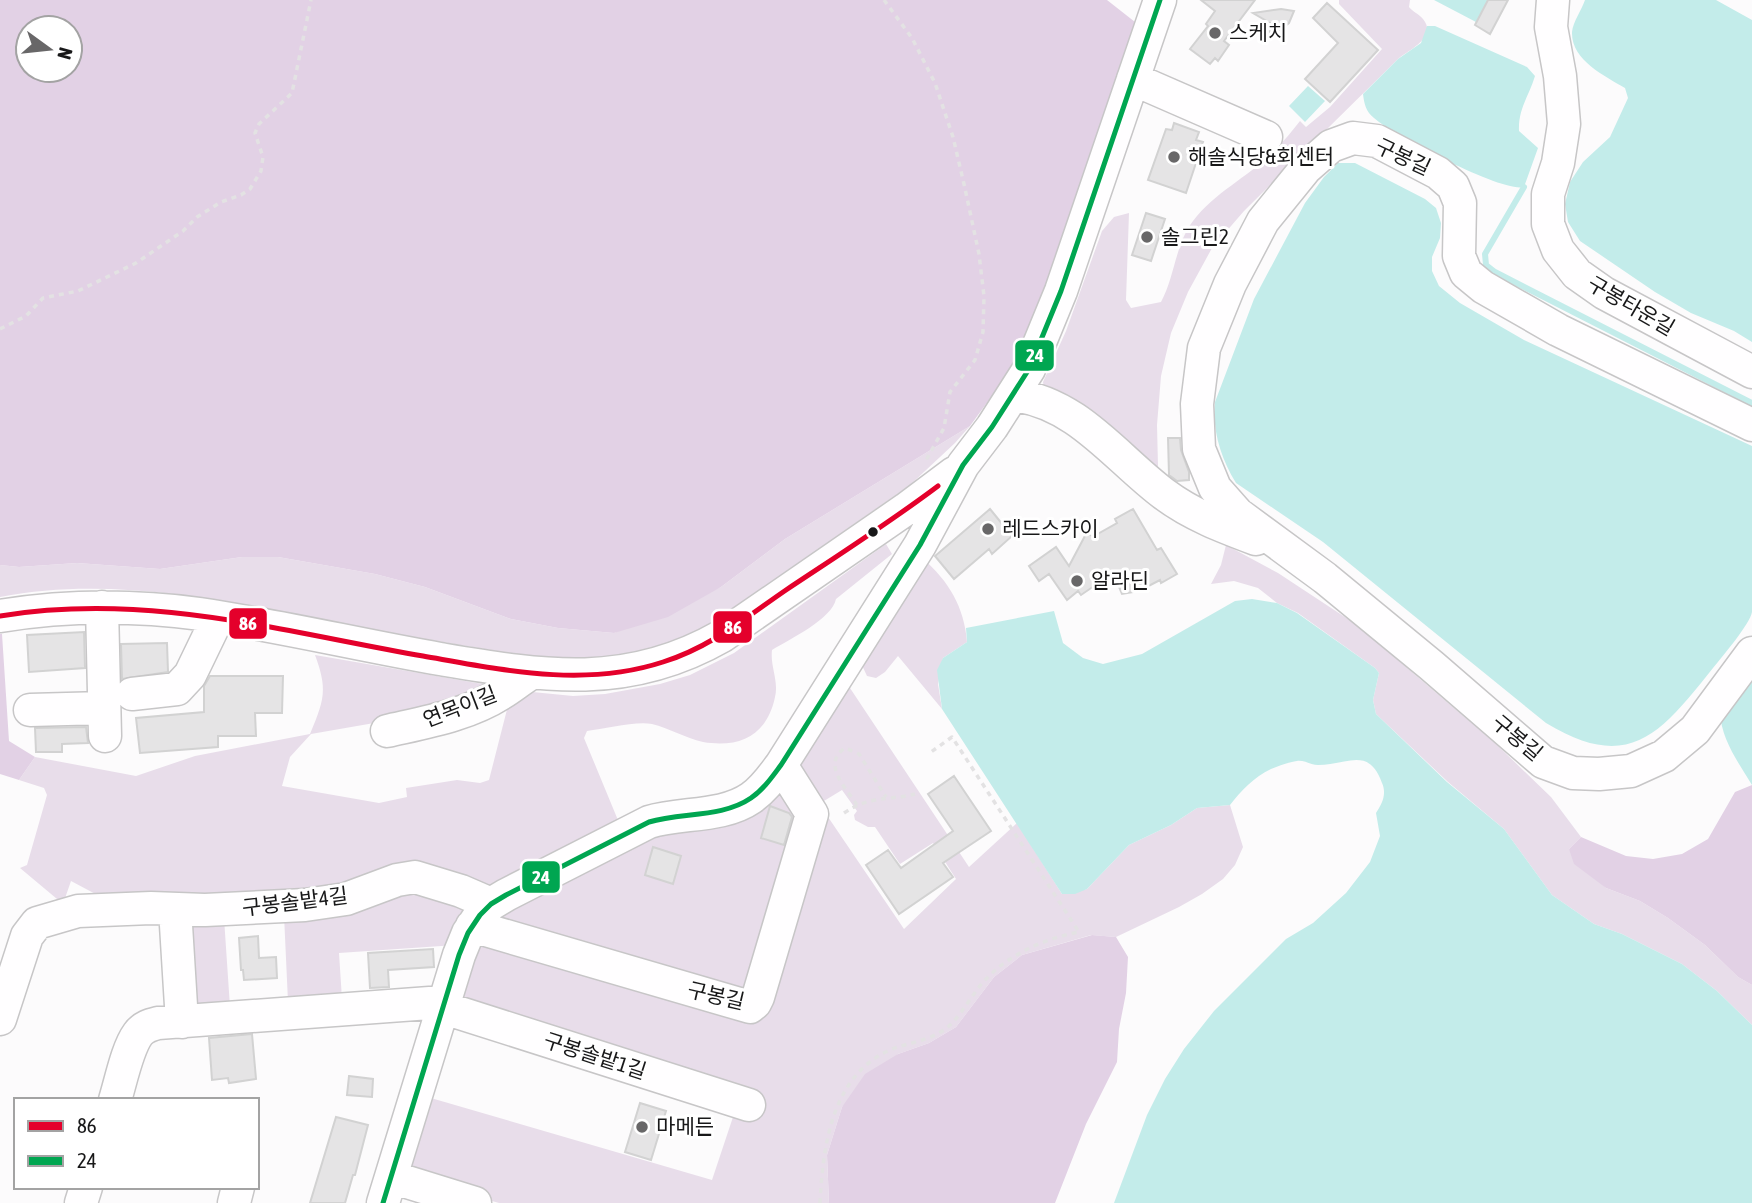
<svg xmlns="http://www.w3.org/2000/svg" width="1752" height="1203" font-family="'Asap Condensed','Noto Sans KR',sans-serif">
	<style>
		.green { fill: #e8ddea }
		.forest { fill: #e2d1e5; fill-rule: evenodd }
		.water { fill: #c3ecea }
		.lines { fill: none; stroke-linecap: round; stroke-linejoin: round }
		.stream { stroke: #c3ecea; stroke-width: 6 }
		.building { fill: #e5e4e5; stroke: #d2d2d2; stroke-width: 2 }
		.minor-casing { stroke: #c7c6c7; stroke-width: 35 }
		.path { stroke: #e3e2e3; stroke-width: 3.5; stroke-dasharray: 5 5; stroke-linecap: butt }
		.minor { stroke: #fffeff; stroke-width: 32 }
		.bus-1-casing { stroke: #fff; stroke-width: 10 }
		.bus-2-casing { stroke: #fff; stroke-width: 10 }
		.bus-1 { stroke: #e4002b; stroke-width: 5 }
		.bus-2 { stroke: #00a651; stroke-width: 5 }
		.poi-dot { fill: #686768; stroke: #fff; stroke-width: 2.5 }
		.bus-dot { fill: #181819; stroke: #fff; stroke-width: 2.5 }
		.labels { text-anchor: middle; stroke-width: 6; stroke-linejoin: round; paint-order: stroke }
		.poi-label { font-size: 21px; fill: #181819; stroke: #fff; text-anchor: start }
		.street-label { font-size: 21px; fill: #181819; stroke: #fff }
		.line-badge { stroke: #fff; stroke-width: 2.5 }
		.badge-label { font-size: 19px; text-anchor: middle; font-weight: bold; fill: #fff }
	</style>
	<rect width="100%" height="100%" fill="#fcfbfc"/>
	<path class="green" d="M1339 0H1410L1409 7C1413 12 1419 14 1423 19 1438 37 1409 50 1398 59L1244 211 1212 248 1188 292 1171 333 1161 376 1157 425 1158 466 1153 470 1044 388 1043 382 1066 331 1102 231 1114 217 1129 213 1126 300 1131 308 1161 302C1175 276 1175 245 1193 221 1215 192 1250 176 1275 150 1284 141 1292 131 1300 121L1306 127 1330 107 1382 49 1339 4Z
		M970 426 955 443 910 485 713 623C651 657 596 664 527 656 465 646 404 636 343 624 231 602 114 575 0 597V565L19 567 77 563 160 569 242 557H278L375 574 425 587 511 619 558 628 614 633 721 587 785 539Z
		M886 544 892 554 836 599C832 619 790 639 772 650 770 666 779 681 775 697 767 736 739 748 703 742 685 738 669 728 652 724 635 721 605 729 587 731L584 738 620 825 501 888 297 896 103 898 71 881 63 904 20 868 27 865 47 795 44 788 19 780 35 757 136 776 195 756 310 734C324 700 328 690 315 655L494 686 380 722 311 734 290 757 282 786 379 803 407 797 406 788 457 780 480 783 489 780 512 690 573 696 605 694 660 684 690 675 734 653Z
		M1226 545 1278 573 1357 625 1496 744 1551 797 1581 837 1569 849 1606 888 1640 901 1668 918 1705 945 1738 977 1752 985V1025L1717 991 1682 964 1622 934 1594 924 1552 895 1504 829 1448 782 1376 714 1373 700 1379 673 1375 668 1298 613 1277 603 1258 588 1234 581 1211 584 1221 565Z
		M922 558C949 581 964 607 967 642L943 658 938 684 942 709 898 656 885 672 876 678 867 676 860 661Z
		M846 682 969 867 1017 823 1062 894 1087 889 1129 845 1171 825 1197 808 1230 805 1243 847 1235 865 1223 879 1202 894 1179 907 1116 937 1091 935 1022 955 994 977 956 1027 929 1043 898 1054 842 1107 827 1155 829 1203H499L413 1178 407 1173 424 1096 712 1180 735 1111 466 1004 459 982 491 916 591 859 773 788 826 814 904 929 956 879 933 843 900 864 875 827H868L855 820 854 815 857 811 842 790 819 804 797 763Z
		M414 886 461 903 467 916 456 945 339 953 342 999 288 1002 284 915Z
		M224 918 230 1007 200 1010 190 1000 186 931 196 920Z"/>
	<path class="forest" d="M0 0H1107L1135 22 1041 303 1021 349 999 386 970 426 785 539 721 587 668 617 614 633 558 628 511 619 425 587 375 574 278 557H242L160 569 77 563 19 567 0 565ZM28 28H70V70H28Z
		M0 634H2L9 741 35 757 19 780 0 774Z
		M1752 785V985L1738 977 1705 945 1668 918 1640 901 1606 888 1574 864 1569 849 1581 837 1626 856 1653 859 1682 854 1708 839 1735 792Z
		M1092 935 1116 937 1128 957 1126 993 1119 1029 1117 1062 1086 1124 1055 1203H829L827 1155 842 1107 865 1074 898 1054 929 1043 956 1027 994 977 1022 955Z"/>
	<path class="water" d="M1434 0H1488L1476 22Z
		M1585 0H1716L1752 20V342L1734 331 1691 313 1655 292 1580 241 1568 222 1565 204 1570 182 1583 162 1610 137 1628 98 1625 88C1605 76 1571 60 1572 32 1573 22 1582 9 1585 0Z
		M1427 26H1435L1527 67 1535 76C1529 96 1518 109 1519 131L1538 148 1524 187C1502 193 1393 135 1374 118 1366 112 1364 103 1363 94L1398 59 1421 43Z
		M1308 86 1325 101 1305 122 1289 106Z
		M1338 163H1355L1425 199 1436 208 1441 223 1440 238 1432 257V271L1439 286 1460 303 1524 340 1752 446C1752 485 1752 524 1752 563 1752 579 1752 596 1752 612 1750 624 1722 657 1713 668 1661 733 1630 774 1546 723L1323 542 1236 483C1221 458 1212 431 1215 402L1254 299 1305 203 1324 177Z
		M1252 599 1277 603 1297 613 1375 668 1379 673 1373 700 1376 714 1447 782 1504 829 1552 895 1594 924 1622 934 1682 964 1717 991 1752 1025V1203H1114L1147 1115 1165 1079 1184 1049 1214 1011 1286 939 1313 923 1346 893 1370 862 1380 836 1376 813C1382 804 1387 794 1382 783 1369 746 1347 765 1318 765 1311 765 1304 760 1297 761 1289 762 1278 766 1271 769 1254 777 1241 791 1230 805L1197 808 1171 825 1129 845 1087 889 1075 894H1062L942 709 937 670 943 658 967 642 966 628 1054 611 1063 643 1083 658 1103 664 1142 654 1235 601Z
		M1752 671V785C1738 762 1721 739 1720 712Z"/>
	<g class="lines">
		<path class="stream" d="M1524 187 1485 254 1486 265 1495 272 1752 403"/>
	</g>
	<path class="building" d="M1201 0H1255L1224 41 1229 45 1218 61 1215 58 1210 64 1190 49 1208 26 1206 24 1215 11Z
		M1488 0H1508L1490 34 1475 25Z
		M1327 3 1378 50 1330 102 1305 79 1338 43 1313 18Z
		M1281 9 1294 11 1289 23 1269 38 1270 23 1253 13Z
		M1174 123 1199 132 1196 140 1203 142 1186 193 1148 180 1166 129 1172 130Z
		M1146 213 1165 219 1151 261 1132 255Z
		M1168 438H1180L1181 450 1189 472V480L1177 481 1169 475Z
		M990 509 1012 536 992 554 989 549 954 579 935 556Z
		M1133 509 1157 550 1161 548 1177 574 1161 583 1160 580 1139 591 1122 594 1113 573 1081 595 1078 591 1067 600 1049 574 1039 581 1029 566 1056 547 1069 566 1086 534 1094 536 1117 523 1115 519Z
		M84 632 85 668 29 672 27 635Z
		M167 643 168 672 122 679 121 644Z
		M210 676H283L282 713H255L256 736H218V747L140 753 136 718 204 712V686Z
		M86 727 88 743 62 744V752H36L35 728Z
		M954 776 991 831 943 863 953 877 899 914 866 865 888 850 901 868 953 831 928 794Z
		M770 806 789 813 792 817 784 845 761 838Z
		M653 847 681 856 673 884 645 875Z
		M258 936 259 958 276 957 277 978 244 980 243 970H241L239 938Z
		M433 949 434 967 388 970 389 987 370 988 368 953Z
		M252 1034 256 1079 229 1083 228 1078 212 1080 209 1038Z
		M349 1076 373 1079 372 1097 347 1095Z
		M640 1103 666 1111 651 1160 625 1152Z
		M336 1117 368 1125 355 1175H353L345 1203H310Z"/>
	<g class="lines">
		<g class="minor-casing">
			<path id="minor" d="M1553 0 1551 27 1560 76 1564 124 1558 163 1548 194V224L1558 250 1577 274 1604 293 1752 372
				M1133 79 1266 137
				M1014 395C1078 403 1116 458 1164 494 1192 515 1224 527 1256 539
				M1752 425 1558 330 1483 287 1466 273 1459 256 1460 203 1453 186 1438 173 1377 141 1353 138 1331 146 1306 168 1263 221 1230 284 1204 348 1197 404 1199 449 1215 488 1238 514 1325 578 1432 666 1543 762 1573 773 1599 774 1631 771 1664 756 1695 730 1752 653
				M102 607 105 736
				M0 616C67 605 133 605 200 614 280 626 360 645 440 659 542 676 626 691 722 636L906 509 954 473
				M132 694 177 689 190 675 218 617
				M30 710 104 708
				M387 731C426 722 468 715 502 693 512 687 520 680 530 674
				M175 909 182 1022
				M472 926 750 1007 755 1003 758 997 812 814 781 765
				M441 1007 749 1105
				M0 1019 27 936 37 923 78 911 151 908 205 910 305 905 346 899 397 880 415 877 461 891 491 904
				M115 1100C121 1081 127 1049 138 1034 143 1027 150 1025 158 1023L443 1002
				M391 1177 475 1203
				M81 1203 86 1187
				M234 1203 238 1187
				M383 1203 459 955 468 933 480 915 491 904 506 895 649 822C681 812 722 818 751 798 764 789 772 777 781 765L920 545 963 465 992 427 1029 369 1061 291 1160 0"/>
		</g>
		<path class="path" d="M884 0 912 38 935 83 953 137 964 184 979 254 984 296 983 332 975 360 950 392 944 428 925 462
			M0 329 26 316 43 298 78 291 136 263 183 231 197 217 221 202 241 195 250 189 261 171 263 157 255 133 259 124 292 93 311 0
			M857 805C846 788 821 764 845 748L859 754 886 797
			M844 813C871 795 886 801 915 794
			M820 1203C823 1147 831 1076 890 1050 909 1042 932 1041 949 1026 963 1013 972 994 985 980 1011 953 1044 939 1079 932L952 737 931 752"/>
		<use href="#minor" class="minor"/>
		<g class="bus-1-casing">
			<path id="bus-1" d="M0 616C148 592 279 631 423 656 503 670 584 688 663 662 711 647 745 618 786 590 837 556 889 523 938 486"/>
		</g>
		<g class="bus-2-casing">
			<path id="bus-2" d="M383 1203 459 955 468 933 480 915 491 904 506 895 649 822C681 812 722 818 751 798 764 789 772 777 781 765L920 545 963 465 992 427 1029 369 1061 291 1160 0"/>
		</g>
		<use href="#bus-1" class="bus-1"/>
		<use href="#bus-2" class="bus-2"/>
	</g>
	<g class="poi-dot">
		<circle cx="1215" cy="33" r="7"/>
		<circle cx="1174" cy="157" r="7"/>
		<circle cx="1147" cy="237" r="7"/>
		<circle cx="988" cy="529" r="7"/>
		<circle cx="1077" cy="581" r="7"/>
		<circle cx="642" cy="1127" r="7"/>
	</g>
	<circle class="bus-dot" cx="873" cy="532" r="6"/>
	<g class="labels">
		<g class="poi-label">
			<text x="1229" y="40">스케치</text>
			<text x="1188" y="164">해솔식당&amp;회센터</text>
			<text x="1161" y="244">솔그린2</text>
			<text x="1002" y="536">레드스카이</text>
			<text x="1091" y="588">알라딘</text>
			<text x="656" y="1134">마메든</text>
		</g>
		<g class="street-label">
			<text transform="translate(1403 157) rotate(25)" y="7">구봉길</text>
			<text transform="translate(1631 306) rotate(30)" y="7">구봉타운길</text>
			<text transform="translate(460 707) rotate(-21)" y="7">연목이길</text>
			<text transform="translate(1517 738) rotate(40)" y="7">구봉길</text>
			<text transform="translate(295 902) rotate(-7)" y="7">구봉솔밭4길</text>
			<text transform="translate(716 996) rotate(13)" y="7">구봉길</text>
			<text transform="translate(595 1056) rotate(18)" y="7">구봉솔밭1길</text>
		</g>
	</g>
	<g class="line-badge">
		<rect x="1014" y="339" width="41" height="33" rx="7" fill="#00a651"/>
		<rect x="228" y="607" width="40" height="33" rx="7" fill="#e4002b"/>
		<rect x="712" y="610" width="41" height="34" rx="7" fill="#e4002b"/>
		<rect x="521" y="860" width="40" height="34" rx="7" fill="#00a651"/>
	</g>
	<g class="badge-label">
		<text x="1035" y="362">24</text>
		<text x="248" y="630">86</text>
		<text x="733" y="634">86</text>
		<text x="541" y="884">24</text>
	</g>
	<rect x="14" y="1098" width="245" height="91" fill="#ffffff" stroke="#a3a3a3" stroke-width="2"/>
	<rect x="28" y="1121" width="35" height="10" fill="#e4002b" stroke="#a3a3a3" stroke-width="2"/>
	<text x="77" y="1133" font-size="21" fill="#181819">86</text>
	<rect x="28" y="1156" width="35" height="10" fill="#00a651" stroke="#a3a3a3" stroke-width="2"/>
	<text x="77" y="1168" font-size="21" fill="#181819">24</text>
	<g transform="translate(49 49) rotate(105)"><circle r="33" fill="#ffffff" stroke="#a3a3a3" stroke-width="2"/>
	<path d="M0-5L12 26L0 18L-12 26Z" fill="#686768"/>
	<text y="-10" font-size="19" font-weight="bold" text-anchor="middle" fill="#181819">N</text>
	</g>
</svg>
